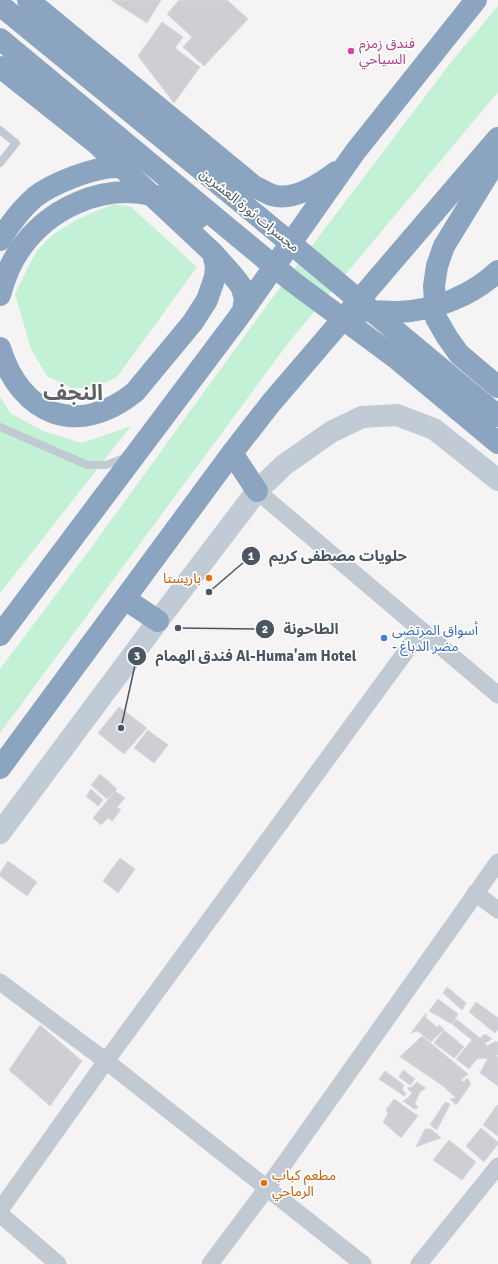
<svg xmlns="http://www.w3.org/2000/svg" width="498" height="1264" font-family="Signika,'Noto Sans Arabic',sans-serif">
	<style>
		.green { fill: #c3f1d5 }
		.building { fill: #cdcfd5; stroke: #d7d9de }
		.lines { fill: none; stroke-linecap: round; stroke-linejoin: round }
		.lane { stroke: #c1cad2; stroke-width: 8 }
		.street { stroke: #c1cad2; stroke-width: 17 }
		.secondary { stroke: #c1cbd6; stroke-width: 22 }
		.highway { stroke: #8ba5c1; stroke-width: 22 }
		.hotel-dot { fill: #d1479c; stroke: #fff; stroke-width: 1.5 }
		.food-dot { fill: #e8710a; stroke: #fff; stroke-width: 1.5 }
		.shop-dot { fill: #3f7fe0; stroke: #fff; stroke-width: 1.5 }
		.labels { text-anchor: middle; stroke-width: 3.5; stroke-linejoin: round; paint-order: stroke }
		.hotel-label { font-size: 14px; fill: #b23c85; stroke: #fff; text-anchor: start }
		.street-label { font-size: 14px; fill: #4a5661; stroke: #fff }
		.food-label { font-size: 14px; fill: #c56008; stroke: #fff; text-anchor: end }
		.shop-label { font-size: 14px; fill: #366cbe; stroke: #fff; text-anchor: start }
		.town-label { font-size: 22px; font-weight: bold; fill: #5f6368; stroke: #fff }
		.leader { fill: none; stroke: #4a5661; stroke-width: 1.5 }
		.callout-dot { fill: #4a5661; stroke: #fff; stroke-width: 1.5 }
		.mark-label { font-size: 12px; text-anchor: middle; font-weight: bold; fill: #fff }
		.callout-label { font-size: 15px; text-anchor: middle; font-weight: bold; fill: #4a5661; stroke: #fff; stroke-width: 3.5; stroke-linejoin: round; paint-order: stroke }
	</style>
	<rect width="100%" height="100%" fill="#f5f3f3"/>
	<path class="green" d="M498 6V92L289 342 0 733V669L91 548 267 305 452 61Z
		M114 204 131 207 197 267 117 377 94 388H72L47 376 31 349 15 294C21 282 31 259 38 250 58 226 86 215 114 204Z
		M0 396 10 413 43 431 82 443 131 426 0 593Z"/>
	<path class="building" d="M111 0H161L147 23Z
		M179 0H227L248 19 204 66 183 47 192 37 167 14Z
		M162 22 183 37 175 48 200 67 174 103 138 56Z
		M119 707 147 728 124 754 98 733Z
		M148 730 168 745 154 763 134 748Z
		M100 774 117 789 107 799 91 785Z
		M91 789 103 800 98 806 86 796Z
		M115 791 125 798 117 807 121 810 112 821 108 818 101 825 93 818Z
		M120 858 135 869 118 893 103 881Z
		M8 861 37 882 27 896 0 876V873Z
		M447 987 466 1003 462 1010 443 993Z
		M438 999 458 1014 452 1024 429 1011Z
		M476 1002 498 1018V1029L495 1033 469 1012Z
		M426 1013V1018L438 1028 439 1025 444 1029 431 1042 418 1031 411 1033Z
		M456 1019 480 1038 485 1034 492 1039 485 1043 487 1046 496 1041 498 1043V1054L496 1056 498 1057V1086L480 1073 488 1058 477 1059 469 1069 456 1059 472 1040 452 1024Z
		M40 1025 82 1061 50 1106 9 1070Z
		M444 1030 464 1047 454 1058 434 1043Z
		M422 1036 468 1074 461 1080 464 1082 467 1078 471 1084 456 1105 450 1099 456 1098 443 1086 399 1056 402 1055Z
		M403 1070 415 1079 410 1085 399 1077Z
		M385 1071 404 1085 402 1090 404 1091 406 1095 404 1096 379 1079Z
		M417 1082 426 1088 420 1092 415 1103 418 1108 414 1109 403 1101 408 1098 412 1093 407 1088 412 1087Z
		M394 1099 418 1116 401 1138 383 1122 388 1113 386 1110Z
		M445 1102 450 1104 437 1130 430 1125Z
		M497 1105 498 1106V1136L483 1125Z
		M481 1128 498 1142V1144L484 1162 466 1146Z
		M425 1129H431L441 1138 416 1147Z
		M449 1140 476 1162 462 1180 433 1160Z"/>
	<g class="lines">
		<path class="lane" d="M0 130 16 143 0 163
			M0 427 87 465H106L127 457"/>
		<path class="street" d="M257 491 498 695
			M475 893 498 910
			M0 982 106 1061 363 1264
			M0 1210 106 1061 421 631
			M0 1214 58 1264
			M210 1264 267 1188 498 862
			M419 1264 498 1166"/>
		<path class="secondary" d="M0 833 158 621 257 491 284 465 331 432 362 417 397 415 434 429 498 480"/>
		<path class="highway" d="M28 0 255 187C261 189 266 193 272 195 293 202 320 184 336 172
			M0 5 259 217 498 416
			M0 39 293 282 397 359 498 443
			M0 67 97 144 213 253 231 273 241 286 245 298 243 311
			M498 158 444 246 437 266 434 286 436 318 447 337 459 354 498 387
			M0 240C10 224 21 209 35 197 53 183 92 168 115 167 120 167 125 168 130 168
			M0 295C4 280 10 264 19 251 47 209 102 183 152 195 169 199 183 209 198 218
			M368 311C378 311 389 312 399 312 435 310 472 296 498 271
			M0 348C21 416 78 438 135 392L193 322 207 300 215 277 216 267 213 253
			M232 453 257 491
			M125 599 158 621
			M0 635 238 318 355 152 476 0
			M0 768 232 453 271 403 498 138"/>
	</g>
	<circle class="hotel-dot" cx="351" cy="51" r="4"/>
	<g class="food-dot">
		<circle cx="209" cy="578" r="4"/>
		<circle cx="264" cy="1183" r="4"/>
	</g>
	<circle class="shop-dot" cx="384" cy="638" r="4"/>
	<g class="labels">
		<g class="hotel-label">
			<text x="359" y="48">فندق زمزم<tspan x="359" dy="16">السياحي</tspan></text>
		</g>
		<g class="street-label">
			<text transform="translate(250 210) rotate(39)" y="5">مجسرات ثورة العشرين</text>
		</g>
		<g class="food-label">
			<text x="201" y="583">باريستا</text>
			<text x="272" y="1180" text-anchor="start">مطعم كباب<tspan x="272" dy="16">الرماحي</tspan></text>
		</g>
		<g class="shop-label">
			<text x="392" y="635">أسواق المرتضى<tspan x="392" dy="16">- مضر الدباغ</tspan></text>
		</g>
		<g class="town-label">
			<text x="73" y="400">النجف</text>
		</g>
	</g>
	<path class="leader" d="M209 592L251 556M178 628L265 629M121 728L137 656"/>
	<g class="callout-dot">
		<circle cx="209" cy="592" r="4"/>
		<circle cx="178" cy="628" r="4"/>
		<circle cx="121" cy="728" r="4"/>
		<circle cx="251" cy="556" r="10"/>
		<circle cx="265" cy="629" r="10"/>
		<circle cx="137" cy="656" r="10"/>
	</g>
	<g class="mark-label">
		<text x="251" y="560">1</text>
		<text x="265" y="633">2</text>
		<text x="137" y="660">3</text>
	</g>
	<g class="callout-label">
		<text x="338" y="561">حلويات مصطفى كريم</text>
		<text x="311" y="634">الطاحونة</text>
		<text x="256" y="661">فندق الهمام Al-Huma'am Hotel</text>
	</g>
</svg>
